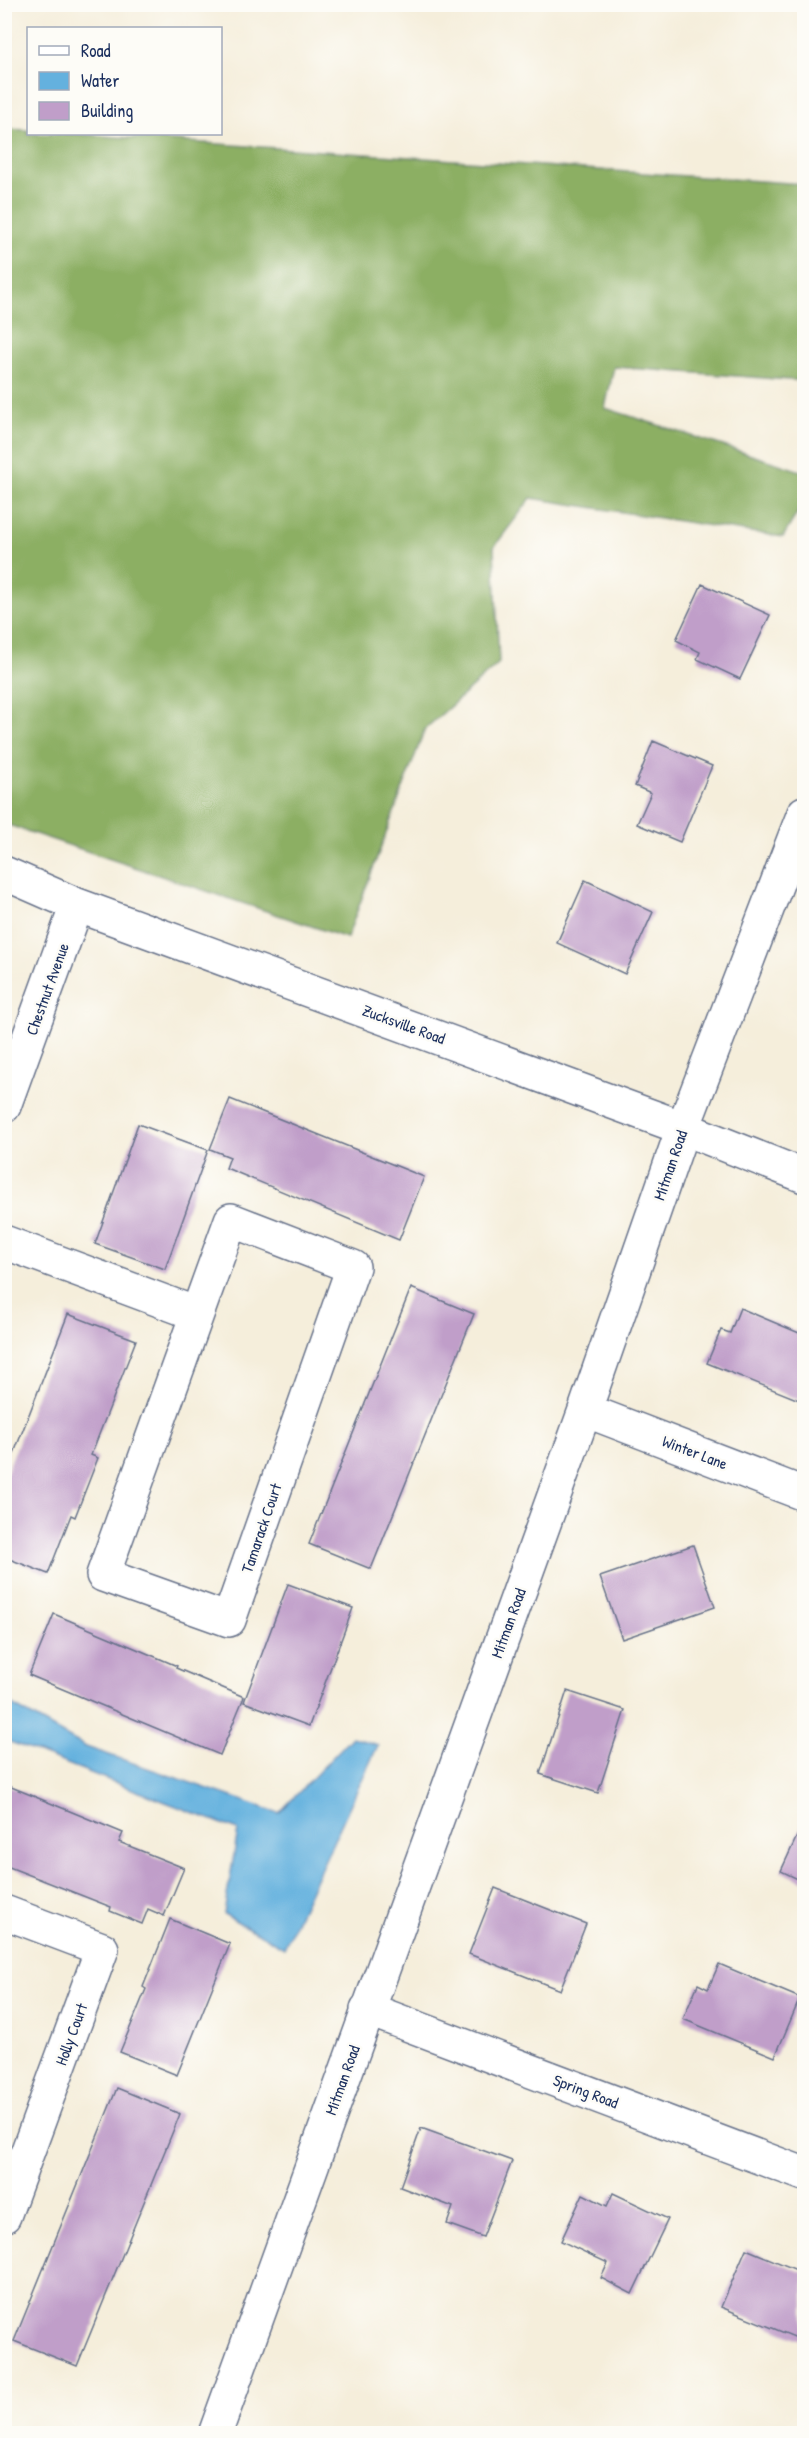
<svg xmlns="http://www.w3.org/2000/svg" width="809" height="2438" font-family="'Patrick Hand',sans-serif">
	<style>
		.forest { fill: #8caf63; stroke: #546f60; stroke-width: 1.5 }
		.water { fill: #64b1de; stroke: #40709e; stroke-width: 1.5 }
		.building { fill: #c09ec9 }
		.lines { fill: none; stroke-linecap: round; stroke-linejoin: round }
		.minor-casing { stroke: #67728a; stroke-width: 36 }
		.minor { stroke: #fff; stroke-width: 33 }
		.labels { text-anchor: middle; stroke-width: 5; stroke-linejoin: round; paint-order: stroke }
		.street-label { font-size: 16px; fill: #1b2f5e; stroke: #fdfcf7 }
	</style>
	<rect width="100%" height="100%" fill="#fdfcf7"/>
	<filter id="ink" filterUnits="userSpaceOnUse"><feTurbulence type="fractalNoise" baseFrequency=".0167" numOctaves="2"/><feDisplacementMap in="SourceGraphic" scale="12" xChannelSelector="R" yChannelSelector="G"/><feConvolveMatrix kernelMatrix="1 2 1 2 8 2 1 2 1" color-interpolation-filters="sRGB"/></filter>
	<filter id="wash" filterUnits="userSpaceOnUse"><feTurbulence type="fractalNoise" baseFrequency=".008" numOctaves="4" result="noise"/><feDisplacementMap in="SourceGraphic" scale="24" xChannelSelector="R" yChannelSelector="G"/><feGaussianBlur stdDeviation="1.35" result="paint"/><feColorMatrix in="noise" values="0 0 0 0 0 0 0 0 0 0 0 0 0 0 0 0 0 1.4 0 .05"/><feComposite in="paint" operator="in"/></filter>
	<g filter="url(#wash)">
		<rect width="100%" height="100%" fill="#f5eedb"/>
		<path class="forest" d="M4 129 28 130V134H74L804 184V381L614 367 605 408 804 472V502L783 537 531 498 494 547 499 663 425 729 347 938 5 824Z"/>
		<path class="water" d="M5 1701 86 1747 279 1813 352 1737 378 1745 284 1948 224 1914 238 1830 5 1740Z"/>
		<g id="blocks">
			<path class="building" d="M702 584 770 615 740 679 697 659 700 652 676 640Z
				M653 741 712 766 680 842 637 824 651 793 635 786Z
				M585 880 653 912 625 974 557 943Z
				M230 1099 424 1177 399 1240 226 1168 230 1157 210 1149Z
				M138 1124 208 1150 165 1269 95 1244Z
				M411 1288 474 1314 371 1569 309 1544Z
				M740 1308 804 1335V1387L799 1400 707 1363 721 1330 730 1333Z
				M68 1314 136 1340 91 1455 98 1458 75 1517 71 1515 48 1574 4 1557V1479Z
				M693 1545 715 1607 622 1639 600 1577Z
				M288 1584 353 1608 309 1726 244 1702Z
				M54 1614 177 1666 176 1668 244 1697 220 1755 29 1675Z
				M567 1691 625 1710 598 1793 540 1774Z
				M4 1784 123 1833 119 1842 184 1868 164 1916 148 1909 142 1924 110 1911 111 1907 4 1865Z
				M804 1821V1882L781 1871Z
				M495 1888 586 1924 560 1990 469 1954Z
				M170 1919 230 1944 177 2075 120 2052 146 1989 143 1987Z
				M719 1964 800 1998 775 2057 683 2019 698 1984 708 1989Z
				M117 2088 180 2114 77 2366 14 2341Z
				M421 2128 512 2161 483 2237 447 2224 453 2207 400 2187Z
				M613 2193 668 2219 632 2294 601 2278 608 2263 561 2241 583 2194 607 2206Z
				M746 2249 804 2273V2341L721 2307Z"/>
		</g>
	</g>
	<g filter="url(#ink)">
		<use href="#blocks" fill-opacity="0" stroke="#67728a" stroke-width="1.5"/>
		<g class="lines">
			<g class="minor-casing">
				<path id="minor" d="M4 873 77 905 683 1128 804 1176
					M4 1106 77 905
					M231 1220 353 1267 229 1620 103 1575Z
					M4 1242 197 1314
					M585 1410 804 1494
					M4 1912 102 1949 4 2216
					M367 2009 804 2174
					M215 2434 585 1410 683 1128 804 813"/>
			</g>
			<use href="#minor" class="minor"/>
		</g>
	</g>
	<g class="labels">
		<g class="street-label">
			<text transform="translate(47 989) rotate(-70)" y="6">Chestnut Avenue</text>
			<text transform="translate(404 1024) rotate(20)" y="6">Zucksville Road</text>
			<text transform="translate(670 1165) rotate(-71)" y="6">Mitman Road</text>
			<text transform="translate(695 1452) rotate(21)" y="6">Winter Lane</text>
			<text transform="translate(261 1528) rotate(-71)" y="6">Tamarack Court</text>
			<text transform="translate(508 1623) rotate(-70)" y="6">Mitman Road</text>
			<text transform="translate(71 2034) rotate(-70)" y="6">Holly Court</text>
			<text transform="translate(342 2080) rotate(-70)" y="6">Mitman Road</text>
			<text transform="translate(586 2091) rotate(21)" y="6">Spring Road</text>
		</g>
	</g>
	<rect width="809" height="2438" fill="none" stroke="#fdfcf7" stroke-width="24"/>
	<rect x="27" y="27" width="195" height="108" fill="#fdfcf7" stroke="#a3aaba" stroke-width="1.5"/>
	<rect x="39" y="46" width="30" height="9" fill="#ffffff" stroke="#a3aaba" stroke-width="1.5"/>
	<text x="81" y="57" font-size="18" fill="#1b2f5e">Road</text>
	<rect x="39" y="72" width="30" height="18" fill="#64b1de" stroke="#a3aaba" stroke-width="1.5"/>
	<text x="81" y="87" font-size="18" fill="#1b2f5e">Water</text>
	<rect x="39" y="102" width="30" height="18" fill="#c09ec9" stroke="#a3aaba" stroke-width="1.5"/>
	<text x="81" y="117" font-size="18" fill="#1b2f5e">Building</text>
</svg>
